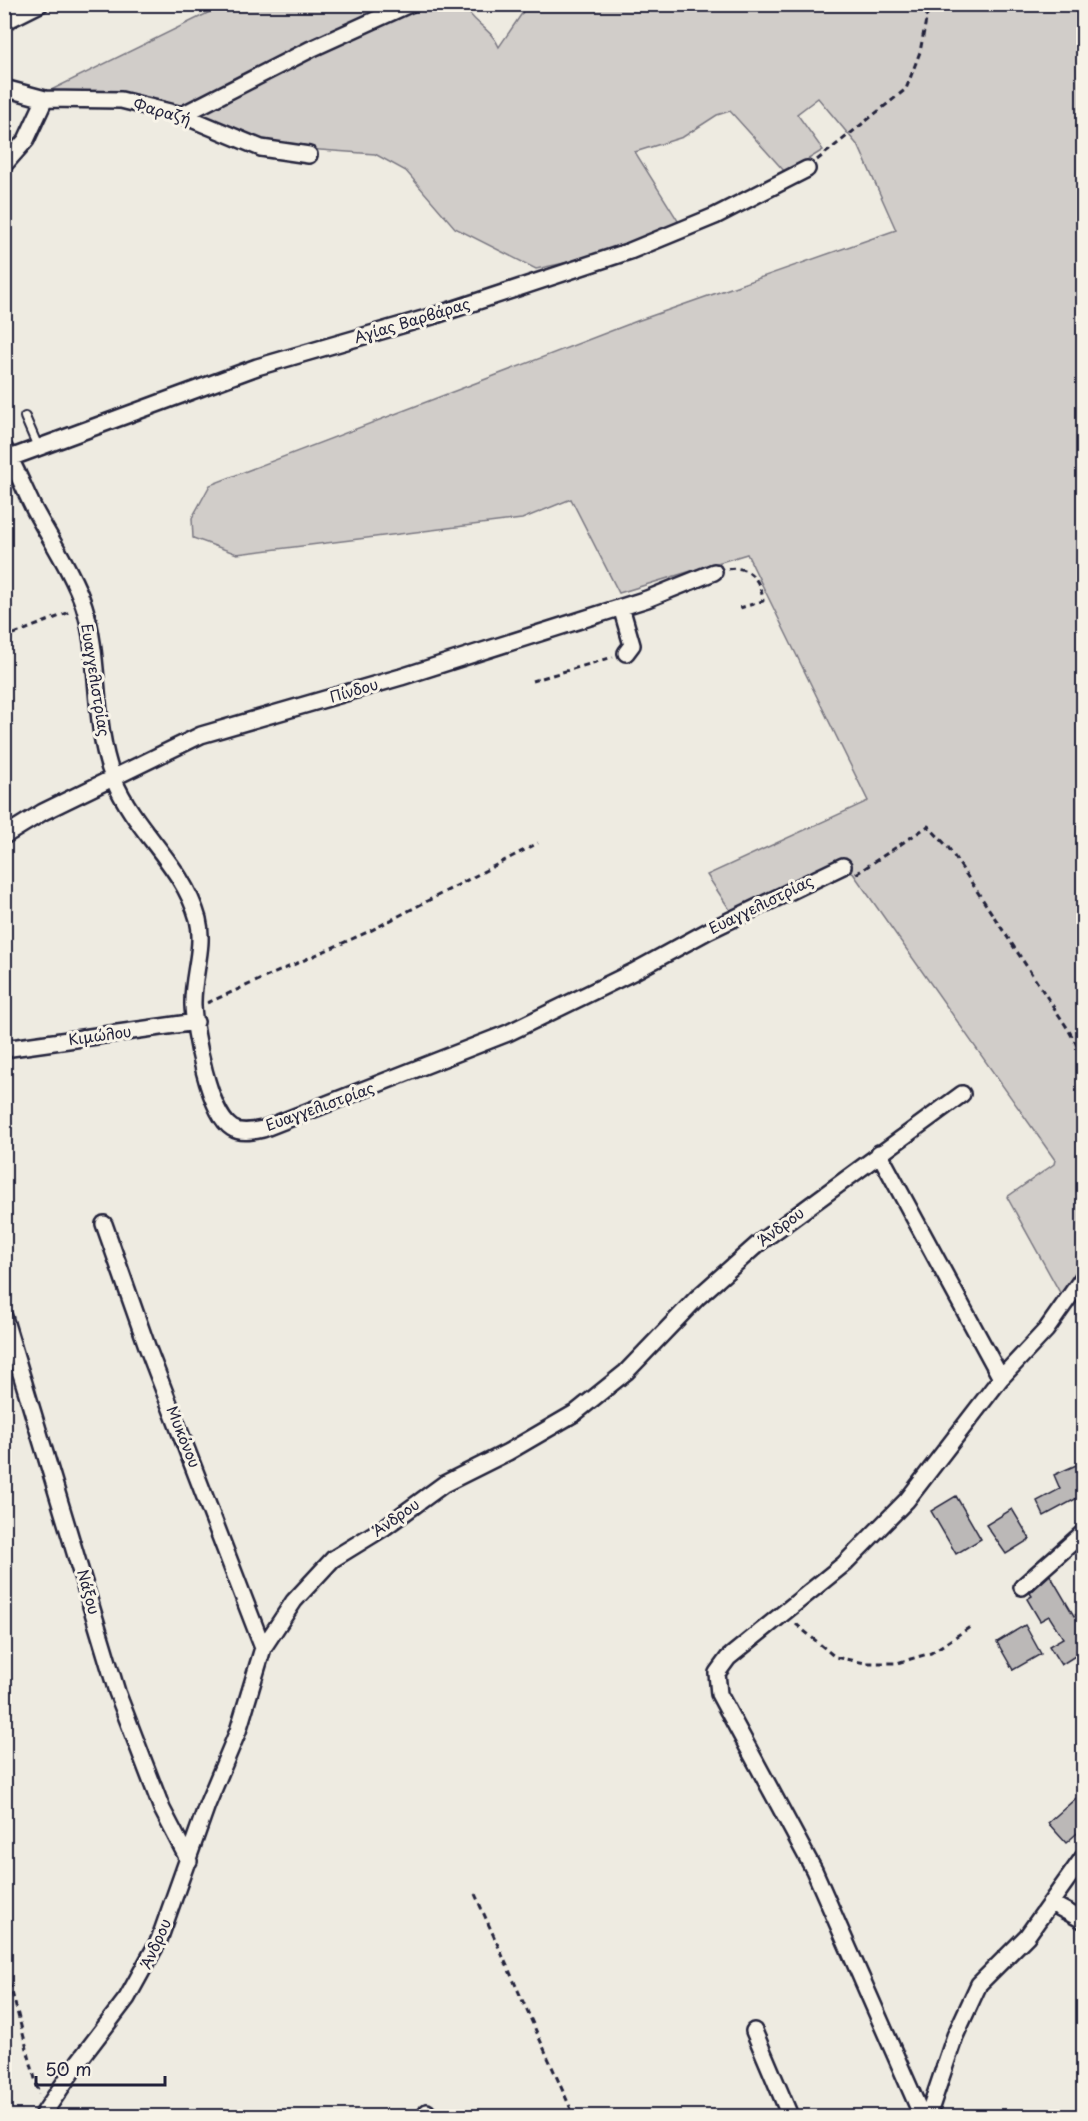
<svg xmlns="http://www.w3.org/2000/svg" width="1088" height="2121" font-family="'Playpen Sans',sans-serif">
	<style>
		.green { fill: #d1cdc9; stroke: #7a7882; stroke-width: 1.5 }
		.building { fill: #bbb8b7; stroke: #22223b; stroke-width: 1.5 }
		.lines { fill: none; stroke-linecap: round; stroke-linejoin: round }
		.lane-casing { stroke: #22223b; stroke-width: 12 }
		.street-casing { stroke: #22223b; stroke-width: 20 }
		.path { stroke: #22223b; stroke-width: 3; stroke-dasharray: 6 4.5; stroke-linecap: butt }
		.lane { stroke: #f7f3e8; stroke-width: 8 }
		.street { stroke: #f7f3e8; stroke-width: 15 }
		.labels { text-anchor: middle; stroke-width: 6; stroke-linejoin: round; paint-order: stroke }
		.street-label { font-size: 15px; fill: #22223b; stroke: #f7f3e8 }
	</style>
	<rect width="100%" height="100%" fill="#eeebe1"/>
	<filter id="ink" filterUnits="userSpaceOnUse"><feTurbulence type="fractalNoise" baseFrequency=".0167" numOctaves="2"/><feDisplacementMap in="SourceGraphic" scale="12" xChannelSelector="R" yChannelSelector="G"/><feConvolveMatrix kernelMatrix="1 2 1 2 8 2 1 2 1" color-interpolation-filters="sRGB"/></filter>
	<g filter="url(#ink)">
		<path class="green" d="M224 5H403L181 108 54 95 51 90Z
			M424 5H464C472 23 492 29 499 47L523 12 519 5H1083L1084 1267 1063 1298 1007 1197 1054 1164 1055 1160 845 862 732 913 707 875 868 801 747 554 619 593 571 499 522 519 237 554 193 538 192 518 210 485 637 321 896 230 859 147 818 98 797 114 823 150 786 173 730 111 717 115 683 137 635 152 680 224 588 258 536 269 455 228 406 171 375 154 293 148 265 142 189 115 348 35Z"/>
		<path class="building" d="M1083 1462V1495L1044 1516 1037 1501 1060 1489 1054 1475Z
			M956 1496 981 1539 956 1554 931 1511Z
			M1012 1509 1030 1539 1006 1554 986 1525Z
			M1050 1575 1074 1616 1083 1610V1651L1061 1665 1049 1646 1063 1638 1049 1616 1040 1621 1027 1599 1032 1596 1030 1593Z
			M1025 1625 1041 1654 1013 1670 997 1642Z
			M1083 1792V1828L1066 1843 1048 1823Z"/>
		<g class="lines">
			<g class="lane-casing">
				<path id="lane" d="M25 417 38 447"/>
			</g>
			<g class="street-casing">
				<path id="street" d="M4 22 40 4
					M4 88 45 99 26 140 4 165
					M45 99 121 100 182 115 261 148 309 155
					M182 115 311 49 410 4
					M4 448C16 468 24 489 34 509 50 539 74 575 84 606 101 659 92 726 114 780 135 831 183 865 198 919 205 947 192 976 193 1005 194 1031 209 1114 232 1128 241 1134 253 1131 263 1129L508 1033 633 972 708 931 843 866
					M10 458 257 367 433 316 630 251 715 216 807 169
					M621 607 632 645 626 653
					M4 836 43 812 201 735 401 677 647 599 714 572
					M4 1049 196 1022
					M879 1153 1001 1378
					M104 1224 148 1349 263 1648
					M4 1317 117 1692 162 1809 189 1861
					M1022 1587 1084 1532
					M1051 1903 1084 1921
					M754 2031 790 2116
					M427 2112 429 2116
					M42 2116 79 2061 127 1998 159 1940 207 1805 238 1731 263 1648 294 1601 333 1559 385 1527 444 1484 508 1452 575 1413 626 1372 697 1298 759 1243 962 1094
					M922 2116 814 1870 719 1694 717 1673 728 1658 844 1564 907 1500 1001 1378 1046 1330 1084 1276
					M928 2116 955 2036 979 1984 1027 1936 1084 1856"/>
			</g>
			<path class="path" d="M817 160 906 89 920 52 929 4
				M728 569C749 565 761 580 763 601L740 608
				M4 638 70 612
				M532 681 613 657
				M856 874 928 826 948 847 1068 1029 1084 1058
				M207 1003 370 931 538 843
				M796 1624 835 1657 865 1663H897L931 1653 970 1627
				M475 1894 574 2116
				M4 1962 39 2094"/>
			<use href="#lane" class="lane"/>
			<use href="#street" class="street"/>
		</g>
	</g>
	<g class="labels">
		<g class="street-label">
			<text transform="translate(162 112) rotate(16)" y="5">Φαραζή</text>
			<text transform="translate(412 321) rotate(-17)" y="5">Αγίας Βαρβάρας</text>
			<text transform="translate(95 680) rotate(81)" y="5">Ευαγγελιστρίας</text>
			<text transform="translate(354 691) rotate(-16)" y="5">Πίνδου</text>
			<text transform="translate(761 905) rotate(-26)" y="5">Ευαγγελιστρίας</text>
			<text transform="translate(100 1036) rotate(-8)" y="5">Κιμώλου</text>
			<text transform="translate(320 1107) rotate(-20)" y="5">Ευαγγελιστρίας</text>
			<text transform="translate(781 1227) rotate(-37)" y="5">Άνδρου</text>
			<text transform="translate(183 1437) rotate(68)" y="5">Μυκόνου</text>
			<text transform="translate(396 1518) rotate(-35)" y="5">Άνδρου</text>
			<text transform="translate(88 1592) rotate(74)" y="5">Νάξου</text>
			<text transform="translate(156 1944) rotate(-66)" y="5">Άνδρου</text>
		</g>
	</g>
	<rect width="1088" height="2121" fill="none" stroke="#f7f3e8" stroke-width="24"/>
	<rect x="12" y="12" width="1064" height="2097" fill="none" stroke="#22223b" stroke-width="2" filter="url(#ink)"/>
	<path d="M36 2076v9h129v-9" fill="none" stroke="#22223b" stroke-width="3"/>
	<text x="45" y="2076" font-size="18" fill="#22223b" stroke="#f7f3e8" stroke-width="4.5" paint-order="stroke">50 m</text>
</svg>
